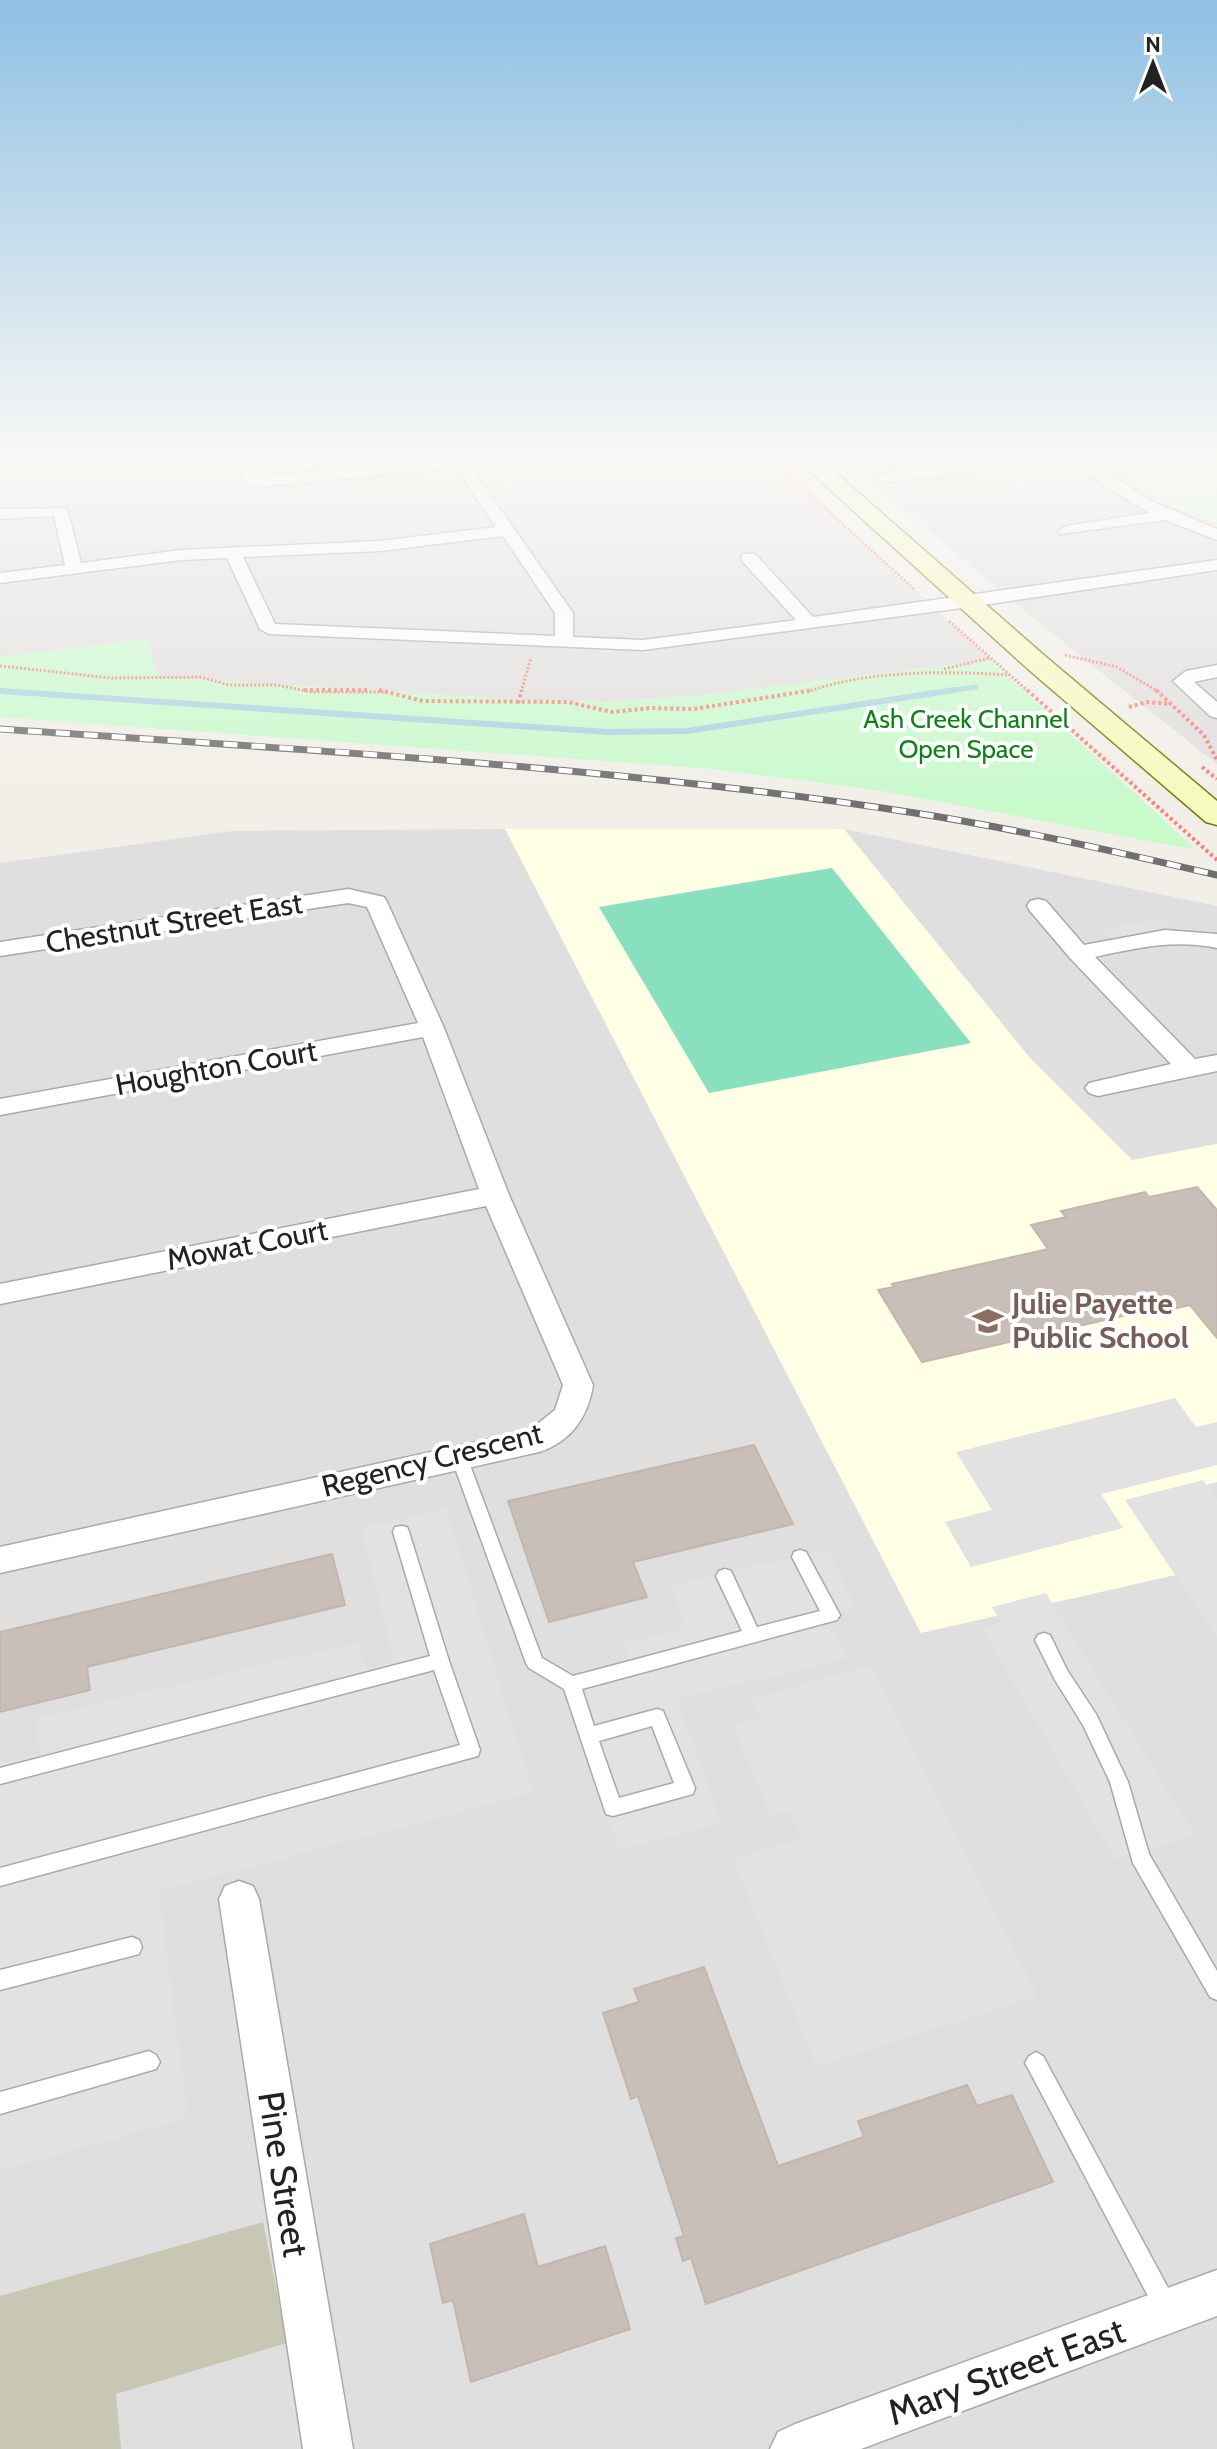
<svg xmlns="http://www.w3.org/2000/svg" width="1217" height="2449" font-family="Cabin,sans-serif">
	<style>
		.residential { fill: #e0dfdf }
		.education { fill: #ffffe5 }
		.construction { fill: #c7c7b4 }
		.park { fill: #c8facc }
		.pitch { fill: #88e0be }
		.parking { fill: #e2e2e2 }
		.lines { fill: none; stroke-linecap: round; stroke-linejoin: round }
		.stream-far1 { stroke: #aad3df; stroke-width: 5 }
		.stream { stroke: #aad3df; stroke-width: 6 }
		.building { fill: #c7bfb8; stroke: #c4b6ab; stroke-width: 2 }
		.lane-casing { stroke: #a9a9a9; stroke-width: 3 }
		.street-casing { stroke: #a9a9a9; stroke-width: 3 }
		.secondary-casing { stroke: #707d05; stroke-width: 3 }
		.path-far1 { stroke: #fa8072; stroke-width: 3; stroke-dasharray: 2 2; stroke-linecap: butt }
		.path { stroke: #fa8072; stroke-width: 4; stroke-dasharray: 3 3; stroke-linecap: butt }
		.lane { fill: #fff; fill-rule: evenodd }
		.street { fill: #fff; fill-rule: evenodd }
		.secondary { fill: #f7fabf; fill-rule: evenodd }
		.rail-casing { stroke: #707070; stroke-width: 7 }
		.rail { stroke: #fff; stroke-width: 5; stroke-dasharray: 14; stroke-linecap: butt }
		.labels { text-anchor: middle; stroke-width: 8; stroke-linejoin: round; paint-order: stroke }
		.far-park-label { font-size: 26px; fill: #0c8416; stroke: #fff }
		.street-label { font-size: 30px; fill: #222; stroke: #fff }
		.education-label { font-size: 30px; font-weight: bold; fill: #785e54; stroke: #fff; text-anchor: start }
		.near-street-label { font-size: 36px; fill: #222; stroke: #fff }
	</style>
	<rect width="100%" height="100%" fill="#f2efe9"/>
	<path class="residential" d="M0 458H770L991 660 697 696 604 702 527 700 157 677 147 639 0 657Z
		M843 458H1106L1118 471 1177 509 1217 523V764L1024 611Z
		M505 829 921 1633 1151 1499 1217 1482V2449H0V863L232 831Z
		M844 829 1217 906V1144L1132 1160 1030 1058Z"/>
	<path class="education" d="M505 829H844L1030 1058 1132 1160 1217 1144V1482L1151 1499 1193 1571 921 1633Z"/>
	<path class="construction" d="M263 2222 287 2343 116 2394 121 2449H0V2296Z"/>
	<path class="park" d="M1106 458H1217V523C1177 509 1136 489 1106 458Z
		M148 639 157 677 527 700 604 702 697 696 991 660 1196 850 883 791 714 769 0 717V657Z"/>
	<path class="pitch" d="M832 868 971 1043 709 1093 599 907Z"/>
	<path class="parking" d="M1162 918 1173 929 1113 940 1102 929Z
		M1175 1398 1196 1427 1217 1422V1465L1101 1494 1123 1528 971 1567 945 1522 992 1510 956 1452Z
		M1203 1480 1217 1499V1638L1125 1500Z
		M447 1509 533 1793 159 1891 188 2118 0 2171V1763L39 1754 36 1718 359 1642 366 1670 395 1663 361 1528Z
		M828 1549 856 1609 828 1616 847 1658 677 1699 722 1824 619 1850 568 1686 632 1670 623 1643 687 1628 671 1585Z
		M1046 1593 1195 1835 1115 1860 982 1628 1001 1622 992 1607Z
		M871 1666 1038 1996 816 2067 733 1859 802 1838 789 1811 771 1815 732 1726 760 1718 752 1698Z"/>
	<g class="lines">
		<path class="stream-far1" d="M0 691 20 692
			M941 692 976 687"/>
		<path class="stream" d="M0 691 608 732 687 731 954 690"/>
	</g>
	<path class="building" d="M1197 1187 1217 1210V1338L1190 1305 1164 1311 1161 1307 922 1362 878 1290 894 1287 892 1284 1048 1249 1031 1225 1066 1217 1061 1211 1145 1192 1149 1197Z
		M754 1445 793 1524 633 1562 647 1597 549 1622 508 1501Z
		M332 1554 345 1605 87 1667 90 1690 0 1712V1632Z
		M704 1967 778 2166 864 2137 858 2121 967 2085 977 2106 1012 2095 1053 2182 706 2304 691 2258 683 2261 676 2238 684 2236 638 2096 631 2099 603 2013 639 2002 634 1989Z
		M524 2214 538 2267 605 2246 630 2329 471 2382 453 2300 443 2303 430 2244Z"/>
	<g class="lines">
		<g class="lane-casing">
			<path id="lane" d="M459 1451 465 1453 467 1457 542 1658 573 1676 742 1631 716 1576 719 1571 725 1569 731 1571 757 1627 820 1611 792 1557 794 1552 800 1550 806 1552 840 1615 837 1620 582 1689 594 1726 657 1709 663 1711 695 1788 693 1794 613 1816 606 1814 564 1689 529 1668 526 1663 451 1457 453 1453ZM652 1726 674 1783 619 1798 599 1741Z
				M401 1526 407 1527 409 1532 449 1661 480 1750 478 1756 0 1886V1868L460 1745 434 1670 0 1784V1768L430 1656 393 1532 395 1527Z
				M1044 1633 1050 1635 1067 1670 1096 1714 1128 1782 1149 1854 1217 1971V2000L1210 1997 1133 1863 1110 1782 1083 1725 1055 1680 1035 1640 1038 1635Z
				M132 1937 139 1940 142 1947 139 1954 0 1990V1970Z
				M149 2051 156 2055 160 2062 156 2069 0 2114V2092Z
				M1036 2052 1043 2056 1174 2299 1178 2307 1174 2315 1166 2319 1158 2315 1029 2070 1025 2063 1029 2056Z"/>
		</g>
		<g class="street-casing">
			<path id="street" d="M237 458H251L260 477 466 458H512L505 462 470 466 573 613V637L643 640 796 620 743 562 741 558 743 554H755L813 617 1217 560V570L970 607 643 650 269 634 260 629 227 558 181 560 0 583V573L65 565 54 516 0 519V509L67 508 81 563 181 550 380 541 496 527 456 468 254 487 246 482ZM503 536 555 613V636L275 624 243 557 380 551Z
				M1009 458H1052L1045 462 885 483 877 478 885 473Z
				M1071 458H1087L1149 500 1217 529V540L1165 520 1060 534 1058 531 1066 526 1150 513 1104 486Z
				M1217 665V677L1194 682 1217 702V718L1210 716 1173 681 1186 671Z
				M348 889 384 897 387 902 444 1028 509 1195 593 1385C588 1417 571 1442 539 1452L0 1573V1547L530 1430 555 1410 563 1385 486 1206 0 1304V1284L479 1189 423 1037 0 1115V1099L418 1023 367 907 348 903 0 956V942Z
				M1038 899 1046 901 1084 945 1165 930 1217 934V948C1175 939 1136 948 1095 957L1195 1059 1217 1055V1071L1098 1096 1089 1093 1085 1088 1089 1083 1171 1064 1070 958 1030 911 1027 906 1030 901Z
				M239 1881 253 1886 259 1899 353 2449H303L219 1899 225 1886Z
				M1217 2270V2316L861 2449H770L778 2432 795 2424Z"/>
		</g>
		<g class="secondary-casing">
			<path id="secondary" d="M795 458H819L1046 657 1217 801V825L1206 822 1028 669Z"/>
		</g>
		<path class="path-far1" d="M771 458 915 590
			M949 621 1029 692
			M1065 655 1117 667 1159 692
			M0 666 111 678 201 677 229 685H277L312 692H388
			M944 669 990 658
			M521 692 531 658
			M807 692C866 670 947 671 1009 675"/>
		<path class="path" d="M304 690H367
			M379 690 423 701 568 702 612 712 650 708 694 709 813 690
			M1027 690 1217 860
			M1156 690 1204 735 1217 760
			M518 703 522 690
			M1129 707 1147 702 1171 704
			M1202 767 1217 779"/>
		<use href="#lane" class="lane"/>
		<use href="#street" class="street"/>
		<use href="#secondary" class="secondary"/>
		<g class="rail-casing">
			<path id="rail" d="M0 729C305 750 612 766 915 813 1017 829 1117 852 1217 875"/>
		</g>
		<use href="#rail" class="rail"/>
	</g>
	<linearGradient id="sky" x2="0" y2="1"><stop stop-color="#8fc0e4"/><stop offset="0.57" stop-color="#f9f8f5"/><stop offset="1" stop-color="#f9f8f5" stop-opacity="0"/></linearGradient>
	<rect width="1217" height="801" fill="url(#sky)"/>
	<defs>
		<g id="school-bare" transform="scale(2.4)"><path d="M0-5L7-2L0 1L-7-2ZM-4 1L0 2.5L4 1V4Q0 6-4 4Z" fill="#8d6e63" stroke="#fff" stroke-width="2.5" paint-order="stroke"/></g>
	</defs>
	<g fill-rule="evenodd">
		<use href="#school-bare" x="988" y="1321"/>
	</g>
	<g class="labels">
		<g class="far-park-label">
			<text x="966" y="728">Ash Creek Channel<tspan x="966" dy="30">Open Space</tspan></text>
		</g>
		<g class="street-label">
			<text transform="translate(174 923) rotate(-9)" y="10">Chestnut Street East</text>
			<text transform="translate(216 1068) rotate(-10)" y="10">Houghton Court</text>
			<text transform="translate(247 1245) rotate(-11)" y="10">Mowat Court</text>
			<text transform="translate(432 1460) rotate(-14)" y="10">Regency Crescent</text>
		</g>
		<g class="education-label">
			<text x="1012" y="1314">Julie Payette<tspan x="1012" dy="34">Public School</tspan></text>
		</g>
		<g class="near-street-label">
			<text transform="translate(284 2174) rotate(81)" y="13">Pine Street</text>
			<text transform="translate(1006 2371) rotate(-20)" y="13">Mary Street East</text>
		</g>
	</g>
	<g transform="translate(1153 64)" stroke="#ffffff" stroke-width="6" paint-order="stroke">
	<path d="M0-6L14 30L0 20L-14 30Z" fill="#222222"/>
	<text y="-12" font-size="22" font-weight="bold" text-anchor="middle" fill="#222222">N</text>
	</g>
</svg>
